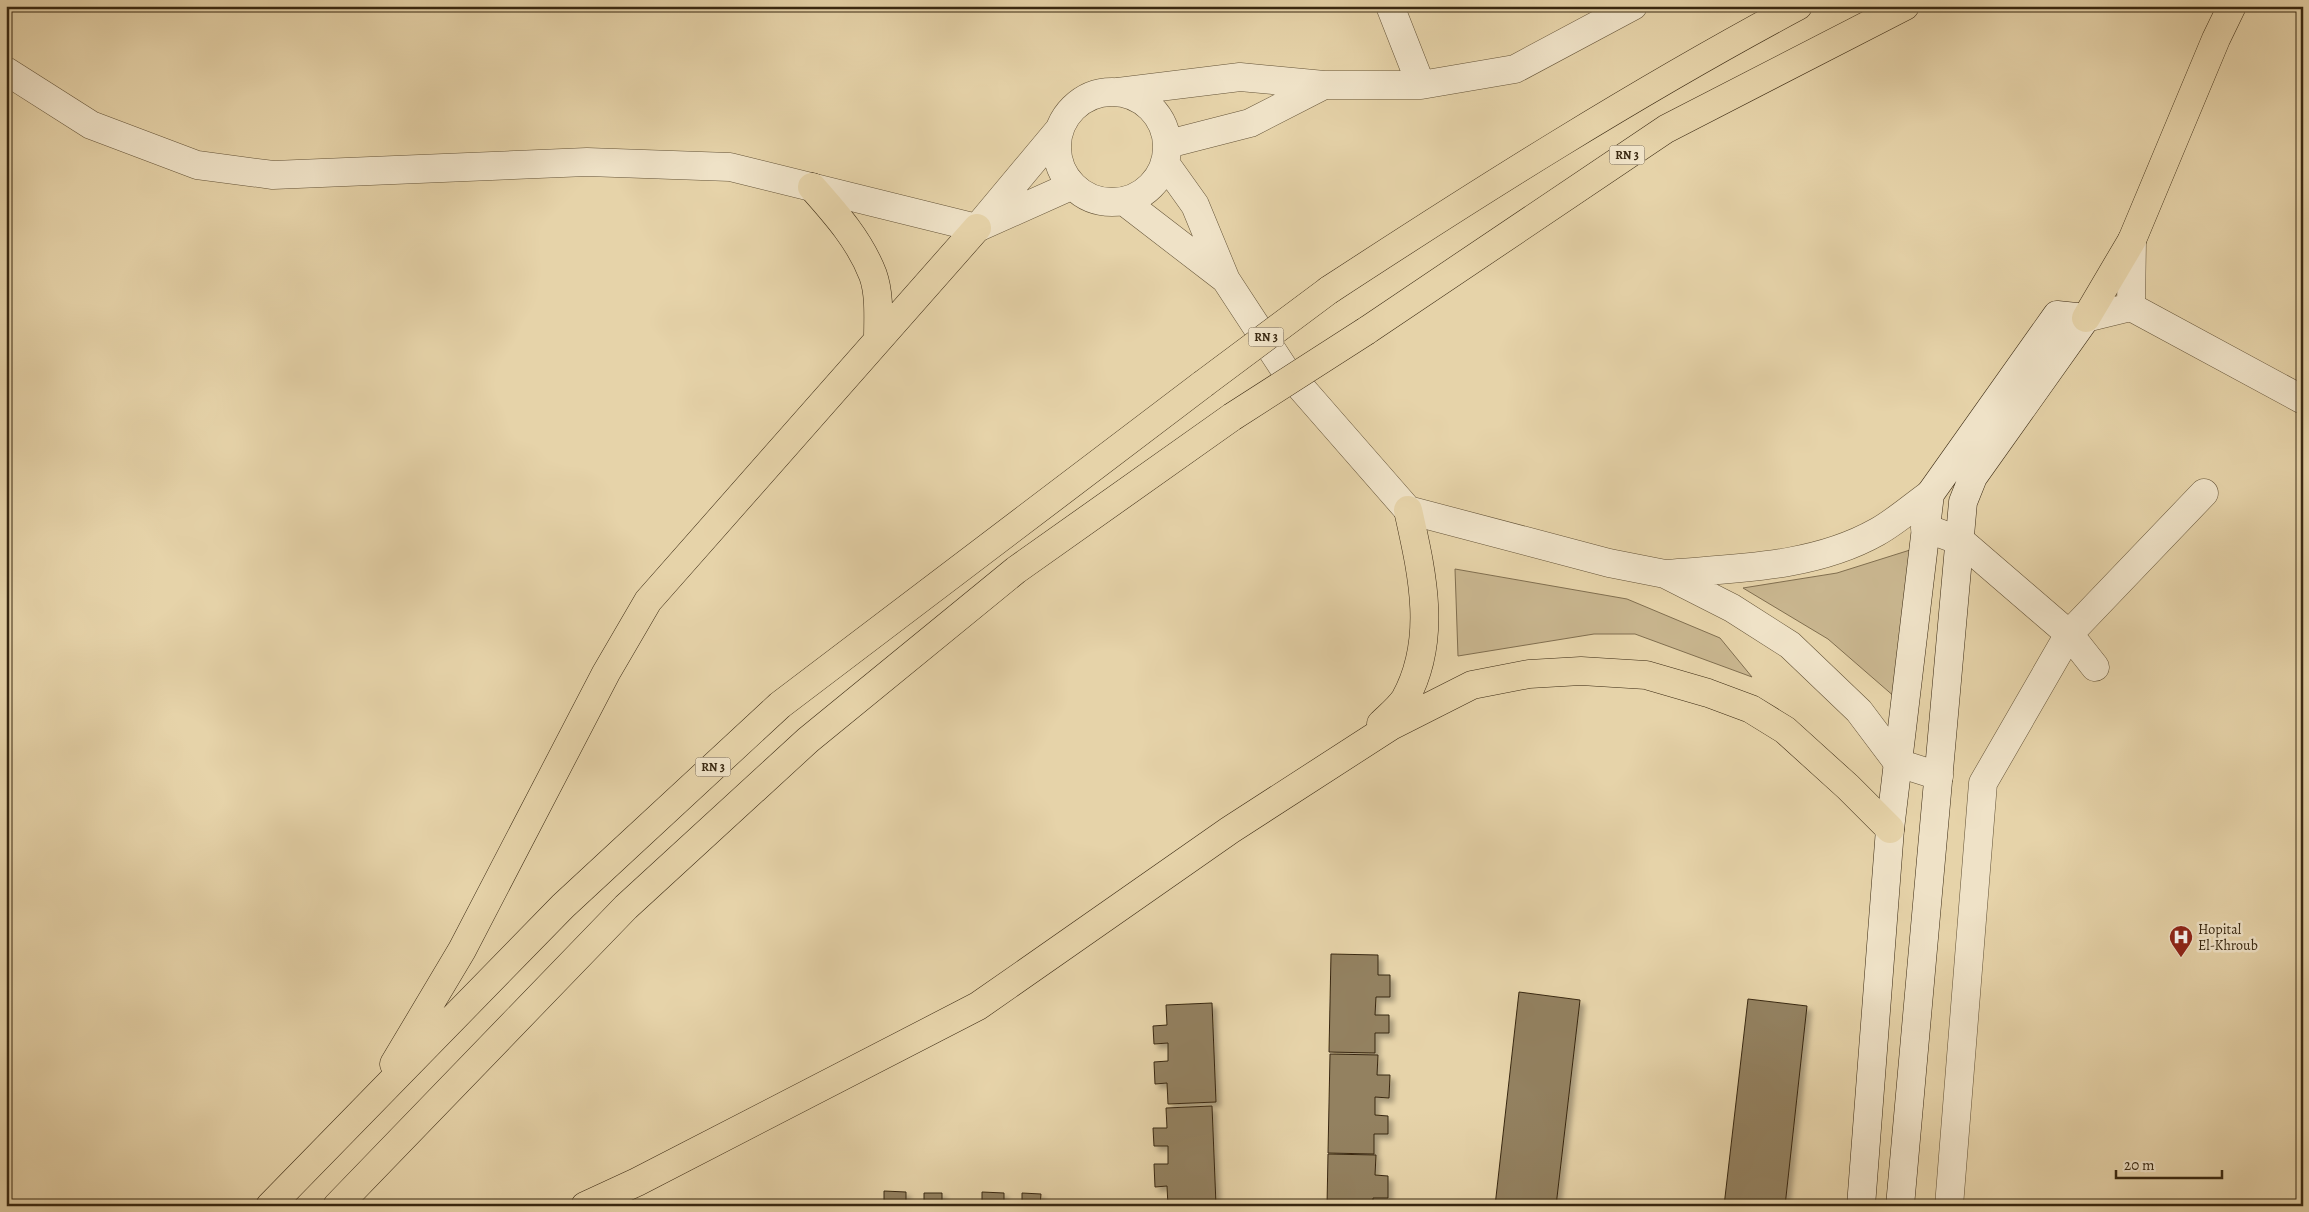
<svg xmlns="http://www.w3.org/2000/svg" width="2309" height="1212" font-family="Alegreya,serif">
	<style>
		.green { fill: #c9b68f; stroke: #816f50 }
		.building { fill: #938160; stroke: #392811; filter: url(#shadow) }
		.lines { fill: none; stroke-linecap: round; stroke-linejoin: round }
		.street-casing { stroke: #645337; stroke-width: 29 }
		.secondary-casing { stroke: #392811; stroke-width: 29 }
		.highway-casing { stroke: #392811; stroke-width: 29 }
		.street { stroke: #efe2c7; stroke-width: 28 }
		.secondary { stroke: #efe2c7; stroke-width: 28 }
		.highway { stroke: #e6d3a9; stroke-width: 28 }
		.highway-bridge-casing { stroke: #392811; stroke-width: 29; stroke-linecap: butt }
		.highway-bridge { stroke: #e6d3a9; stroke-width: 28 }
		.labels { text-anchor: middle; stroke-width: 5; stroke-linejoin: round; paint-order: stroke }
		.shield { fill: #efe2c7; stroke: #706048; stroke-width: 1 }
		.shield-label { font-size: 12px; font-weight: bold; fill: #392811 }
		.poi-label { font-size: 14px; fill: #392811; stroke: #efe2c7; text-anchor: start }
	</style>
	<defs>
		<filter id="shadow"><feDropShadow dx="4.5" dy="4.5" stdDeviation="2.5" flood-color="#0004"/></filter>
	</defs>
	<rect width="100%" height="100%" fill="#e6d3a9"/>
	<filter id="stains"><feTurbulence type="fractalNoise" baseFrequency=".004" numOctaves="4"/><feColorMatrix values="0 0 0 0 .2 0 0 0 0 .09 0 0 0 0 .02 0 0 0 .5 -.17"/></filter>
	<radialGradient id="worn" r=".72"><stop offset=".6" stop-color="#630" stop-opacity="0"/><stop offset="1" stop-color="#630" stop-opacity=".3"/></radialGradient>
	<path class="green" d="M1910 550 1896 698 1828 639 1743 588 1837 573Z
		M1455 569 1627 599 1720 638 1752 677 1635 634H1594L1458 656Z"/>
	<path class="building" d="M1331 954 1378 955V975H1390V997H1376L1375 1015H1389V1033H1375V1053L1329 1052Z
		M1519 992 1580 1000 1556 1206H1495Z
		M1748 999 1807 1006 1785 1206H1724Z
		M1212 1003 1216 1102 1168 1104 1167 1083 1155 1084 1154 1062 1168 1061V1043L1154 1044 1153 1026 1167 1025 1166 1005Z
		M1330 1054 1378 1055 1377 1075H1390L1389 1098 1375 1097V1115L1388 1116V1134H1374V1154L1328 1153Z
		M1212 1106 1216 1205 1168 1206 1167 1186 1155 1187 1154 1164H1168V1146H1154L1153 1128H1167L1166 1108Z
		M1328 1154 1376 1155 1375 1175 1388 1176V1198H1373V1206H1327Z
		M884 1191 906 1192V1206H864V1204H884Z
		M982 1192 1004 1193V1206H962L982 1205Z
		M924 1193H942V1206H924Z
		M1022 1193 1041 1194 1040 1206H1022Z"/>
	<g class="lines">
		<g class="street-casing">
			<path id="street" d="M1390 6 1421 85
				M6 71 91 125 197 165 273 175 587 162 730 167 977 228
				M1057 147a55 55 0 1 1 110 0a55 55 0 1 1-110 0Z
				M1118 92 1240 77 1324 85H1421L1515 69 1633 6
				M1058 131 977 228 1071 186
				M1168 144 1250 123 1324 85
				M1165 163 1195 205 1226 280 1283 367 1408 510 1609 563 1665 574 1732 608 1790 645 1859 711 1898 763 1939 776
				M1125 202 1225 279
				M2131 307 2132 240
				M2086 318 2131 307 2303 400
				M1925 528 1961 541 2069 634 2095 667
				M1665 574C1736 568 1813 568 1877 532 1895 522 1912 507 1930 494
				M1949 1206 1983 783 2069 634 2204 493"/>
		</g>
		<g class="secondary-casing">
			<path id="secondary" d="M1861 1206 1890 829 1930 494 2057 315 2086 318 1973 477 1963 502 1900 1206"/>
		</g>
		<g class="highway-casing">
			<path id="highway" d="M812 187C836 214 860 241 873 275 880 295 878 319 878 340
				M1329 290C1482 190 1637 92 1798 6
				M2086 318 2132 240 2216 39 2232 6
				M1366 331 1666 129 1905 6
				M1381 724C1388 717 1399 708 1405 699 1438 639 1422 573 1408 510
				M394 1064 462 950 606 673 648 601 977 228
				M270 1206 563 906 780 705 1203 384
				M337 1206 626 907 808 740 1016 570 1232 417
				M585 1206 637 1182 978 1006 1230 830 1391 726 1472 685 1529 674 1581 671 1646 675 1708 693 1751 709 1785 730 1848 787 1890 829"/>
		</g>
		<use href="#street" class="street"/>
		<use href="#secondary" class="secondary"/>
		<use href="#highway" class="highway"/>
		<g class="highway-bridge-casing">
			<path id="highway-bridge" d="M1203 384 1329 290
				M1232 417 1366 331"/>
		</g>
		<use href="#highway-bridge" class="highway-bridge"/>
	</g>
	<defs>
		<g id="hospital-pin" transform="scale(1.25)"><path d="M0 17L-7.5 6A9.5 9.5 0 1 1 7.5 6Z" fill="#8f2418" stroke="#efe2c7"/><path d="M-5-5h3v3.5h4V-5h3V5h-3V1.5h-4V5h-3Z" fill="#fff"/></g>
	</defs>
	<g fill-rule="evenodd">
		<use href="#hospital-pin" x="2181" y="937"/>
	</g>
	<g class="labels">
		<g class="shield">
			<rect x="1609.5" y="145.5" width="35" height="19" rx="4"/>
			<rect x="1248.5" y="327.5" width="35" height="19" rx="4"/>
			<rect x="695.5" y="757.5" width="35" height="19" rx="4"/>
		</g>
		<g class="shield-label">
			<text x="1627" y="159">RN 3</text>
			<text x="1266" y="341">RN 3</text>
			<text x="713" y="771">RN 3</text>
		</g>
		<g class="poi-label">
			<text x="2198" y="934">Hopital<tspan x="2198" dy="16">El-Khroub</tspan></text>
		</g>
	</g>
	<rect width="2309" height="1212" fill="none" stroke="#e6d3a9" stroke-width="25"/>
	<rect x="8" y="8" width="2294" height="1197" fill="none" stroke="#392811" stroke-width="2.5"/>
	<rect x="12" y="12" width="2284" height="1187" fill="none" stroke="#392811"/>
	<path d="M2116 1170v8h106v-8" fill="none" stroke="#392811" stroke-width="2.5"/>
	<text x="2124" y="1170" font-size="15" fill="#392811" stroke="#efe2c7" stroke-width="4" paint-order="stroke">20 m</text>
	<rect width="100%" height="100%" filter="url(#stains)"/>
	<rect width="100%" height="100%" fill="url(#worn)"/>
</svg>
